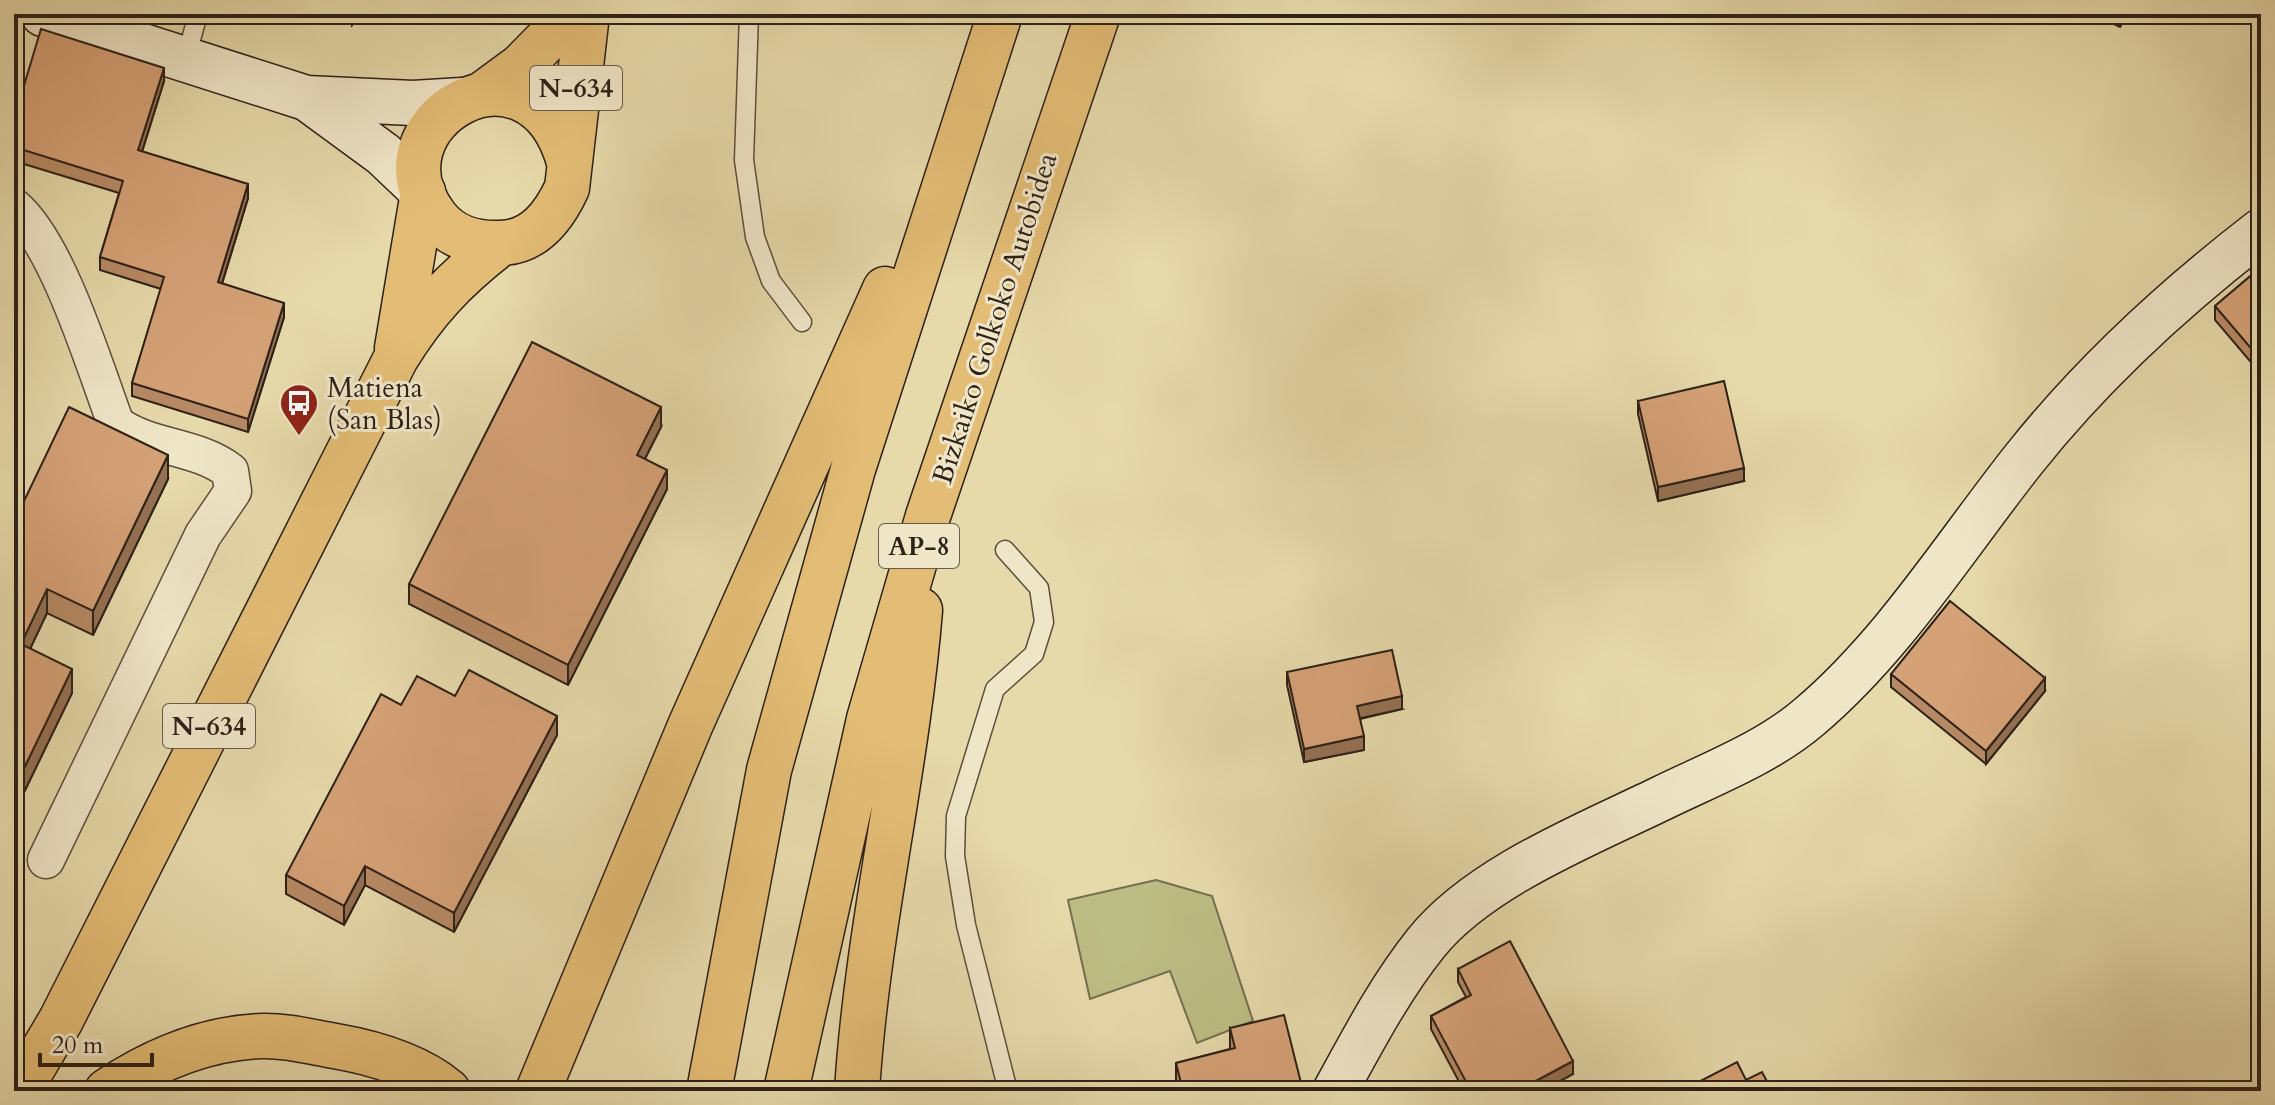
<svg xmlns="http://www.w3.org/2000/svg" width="2275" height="1105" font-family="Cardo,serif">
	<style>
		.green { fill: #bcbd84; stroke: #746f4e; stroke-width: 2 }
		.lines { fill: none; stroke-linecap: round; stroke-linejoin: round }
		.lane-casing { stroke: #5b4f3c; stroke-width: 21 }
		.street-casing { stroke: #5b4f3c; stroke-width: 39 }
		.secondary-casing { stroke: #2d2118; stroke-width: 47 }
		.highway-casing { stroke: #2d2118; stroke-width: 47 }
		.lane { stroke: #efe6c8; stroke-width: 18 }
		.street { stroke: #efe6c8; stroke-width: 36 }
		.secondary { stroke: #efe6c8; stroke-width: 44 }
		.highway { stroke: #e3bc75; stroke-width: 44 }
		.wall { fill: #b78a65; stroke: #2d2118; stroke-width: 2 }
		.shaded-wall { fill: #957153; stroke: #2d2118; stroke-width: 2 }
		.building { fill: #d5a176; stroke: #2d2118; stroke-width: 2 }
		.labels { text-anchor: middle; stroke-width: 6; stroke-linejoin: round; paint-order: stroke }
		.shield { fill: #efe6c8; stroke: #675c4d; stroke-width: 2 }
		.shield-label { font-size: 26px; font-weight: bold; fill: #2d2118 }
		.street-label { font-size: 28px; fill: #2d2118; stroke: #efe6c8 }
		.poi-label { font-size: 28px; fill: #2d2118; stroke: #efe6c8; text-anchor: start }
	</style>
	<rect width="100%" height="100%" fill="#e6d9aa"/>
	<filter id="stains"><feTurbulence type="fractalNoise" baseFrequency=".0025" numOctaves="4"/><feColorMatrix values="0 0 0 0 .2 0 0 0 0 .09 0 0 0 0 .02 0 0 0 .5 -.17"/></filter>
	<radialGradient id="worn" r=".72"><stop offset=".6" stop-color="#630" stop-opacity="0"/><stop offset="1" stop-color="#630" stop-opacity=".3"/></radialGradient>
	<path class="green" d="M1156 880 1212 896 1253 1021 1197 1043 1170 971 1090 999 1068 900Z"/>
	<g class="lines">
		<g class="lane-casing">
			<path id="lane" d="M749 14 744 160 755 237 771 281 802 322
				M186 58 198 14
				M1005 550 1039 588 1044 622 1034 654 995 689 956 816 955 856 966 925 1008 1091"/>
		</g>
		<g class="street-casing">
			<path id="street" d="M14 207C58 244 95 368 116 424 150 449 196 445 230 471L233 491 203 535 46 860"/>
		</g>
		<g class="secondary-casing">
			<path id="secondary" d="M43 14 306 98 413 103 462 100
				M308 99 383 154 423 192
				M1335 1091C1363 1040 1390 988 1426 943 1479 877 1588 834 1662 798 1711 774 1767 753 1809 717 1894 645 1955 546 2024 459 2093 372 2173 299 2261 231"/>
		</g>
		<g class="highway-casing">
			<path id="highway" d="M483 94 521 66 572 14
				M569 162C530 24 364 123 436 217 452 238 475 244 501 243 535 242 554 216 567 188L587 14
				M397 348 423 192
				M19 1091 61 1020 396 358C426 309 455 279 500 244
				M107 1091C152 1061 206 1038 262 1036 285 1035 312 1042 335 1046 375 1053 417 1065 448 1091
				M538 1091 690 726 885 289
				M709 1091 769 770 853 469 1000 14
				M786 1091 869 719 928 516 1098 14
				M857 1091C867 929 907 771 920 610"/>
		</g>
		<use href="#lane" class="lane"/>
		<use href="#street" class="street"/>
		<use href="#secondary" class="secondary"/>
		<use href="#highway" class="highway"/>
	</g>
	<path class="wall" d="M342 14H361L352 25Z
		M2092 14H2126L2120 27Z
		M164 81 142 152 248 198 222 284 284 317 248 432 132 396V383L161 289 100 270V257L119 193 14 161V119Z
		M2261 267 2255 367 2215 320V306Z
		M1638 401 1744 481 1658 501 1638 414Z
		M661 427 645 459 667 489 568 685 409 604V584Z
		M168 479 93 635 47 613 30 649 72 693 14 813V522Z
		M1287 672 1402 709 1360 719 1364 750 1304 762 1287 685Z
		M1891 674 2045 691 1986 764 1891 687Z
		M455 696 557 735 454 932 365 885 344 925 286 894V875L401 705Z
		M1458 969 1573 1074 1542 1091H1464L1431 1029V1016L1466 997 1458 982Z
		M1230 1028 1303 1091H1178L1176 1082V1063L1230 1049Z"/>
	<path class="shaded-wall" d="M352 14H361L352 25Z
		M2120 14H2126L2120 27Z
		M164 68V81L138 164V150Z
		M248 184V198L218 296V282Z
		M284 303V317L248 432V419Z
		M2261 348V362L2255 367V353Z
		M661 407V427L637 474V455Z
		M168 455V479L93 635V611Z
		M1744 468V481L1658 501V487Z
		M667 470V489L568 685V665Z
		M47 589V613L21 668V644Z
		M72 669V693L14 813V789Z
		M2045 678V691L1986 764V751Z
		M1402 696V709L1357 719V706Z
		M557 716V735L454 932V913Z
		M1364 736V750L1304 762V749Z
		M365 866V885L344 925V906Z
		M1573 1061V1074L1542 1091H1517Z"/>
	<path class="building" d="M41 29 164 68 138 150 248 184 218 282 284 303 248 419 132 383 164 277 100 257 123 181 14 147V119Z
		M2261 267V348L2255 353 2215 306Z
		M532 342 661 407 637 455 667 470 568 665 409 584Z
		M1724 381 1744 468 1658 487 1638 401Z
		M69 407 168 455 93 611 47 589 21 644 72 669 14 789V522Z
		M1950 601 2045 678 1986 751 1891 674Z
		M1392 650 1402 696 1357 706 1364 736 1304 749 1287 672Z
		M469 670 557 716 454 913 365 866 344 906 286 875 381 694 401 705 417 676 455 696Z
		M1510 941 1573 1061 1517 1091H1471L1431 1016 1471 995 1458 969Z
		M1284 1015 1303 1091H1183L1176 1063 1235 1048 1230 1028Z
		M1737 1062 1746 1080 1762 1072 1772 1091H1686L1685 1089Z"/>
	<defs>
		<g id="bus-pin" transform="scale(2)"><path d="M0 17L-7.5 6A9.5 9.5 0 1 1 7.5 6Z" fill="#8f2418" stroke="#efe6c8"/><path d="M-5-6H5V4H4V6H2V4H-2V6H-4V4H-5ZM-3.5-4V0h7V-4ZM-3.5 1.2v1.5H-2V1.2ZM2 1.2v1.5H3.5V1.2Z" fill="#fff"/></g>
	</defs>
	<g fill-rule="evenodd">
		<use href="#bus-pin" x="299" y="403"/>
	</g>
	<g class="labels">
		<g class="shield">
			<rect x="530" y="66" width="92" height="44" rx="6"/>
			<rect x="879" y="524" width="80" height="44" rx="6"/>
			<rect x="163" y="704" width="92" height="44" rx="6"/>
		</g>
		<g class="shield-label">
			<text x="576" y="97">N-634</text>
			<text x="919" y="555">AP-8</text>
			<text x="209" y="735">N-634</text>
		</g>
		<g class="street-label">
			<text transform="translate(994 318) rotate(-72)" y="10">Bizkaiko Golkoko Autobidea</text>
		</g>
		<g class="poi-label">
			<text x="327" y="397">Matiena<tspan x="327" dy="32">(San Blas)</tspan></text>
		</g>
	</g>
	<rect width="2275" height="1105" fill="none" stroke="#e6d9aa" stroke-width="48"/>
	<rect x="16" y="16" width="2243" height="1073" fill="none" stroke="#2d2118" stroke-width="4"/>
	<rect x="24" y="24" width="2227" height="1057" fill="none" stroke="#2d2118" stroke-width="2"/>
	<path d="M40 1053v12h112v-12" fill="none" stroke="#2d2118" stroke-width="4"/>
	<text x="52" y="1053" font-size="24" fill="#2d2118" stroke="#efe6c8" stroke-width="6" paint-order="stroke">20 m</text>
	<rect width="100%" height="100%" filter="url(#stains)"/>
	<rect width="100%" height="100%" fill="url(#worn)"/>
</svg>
